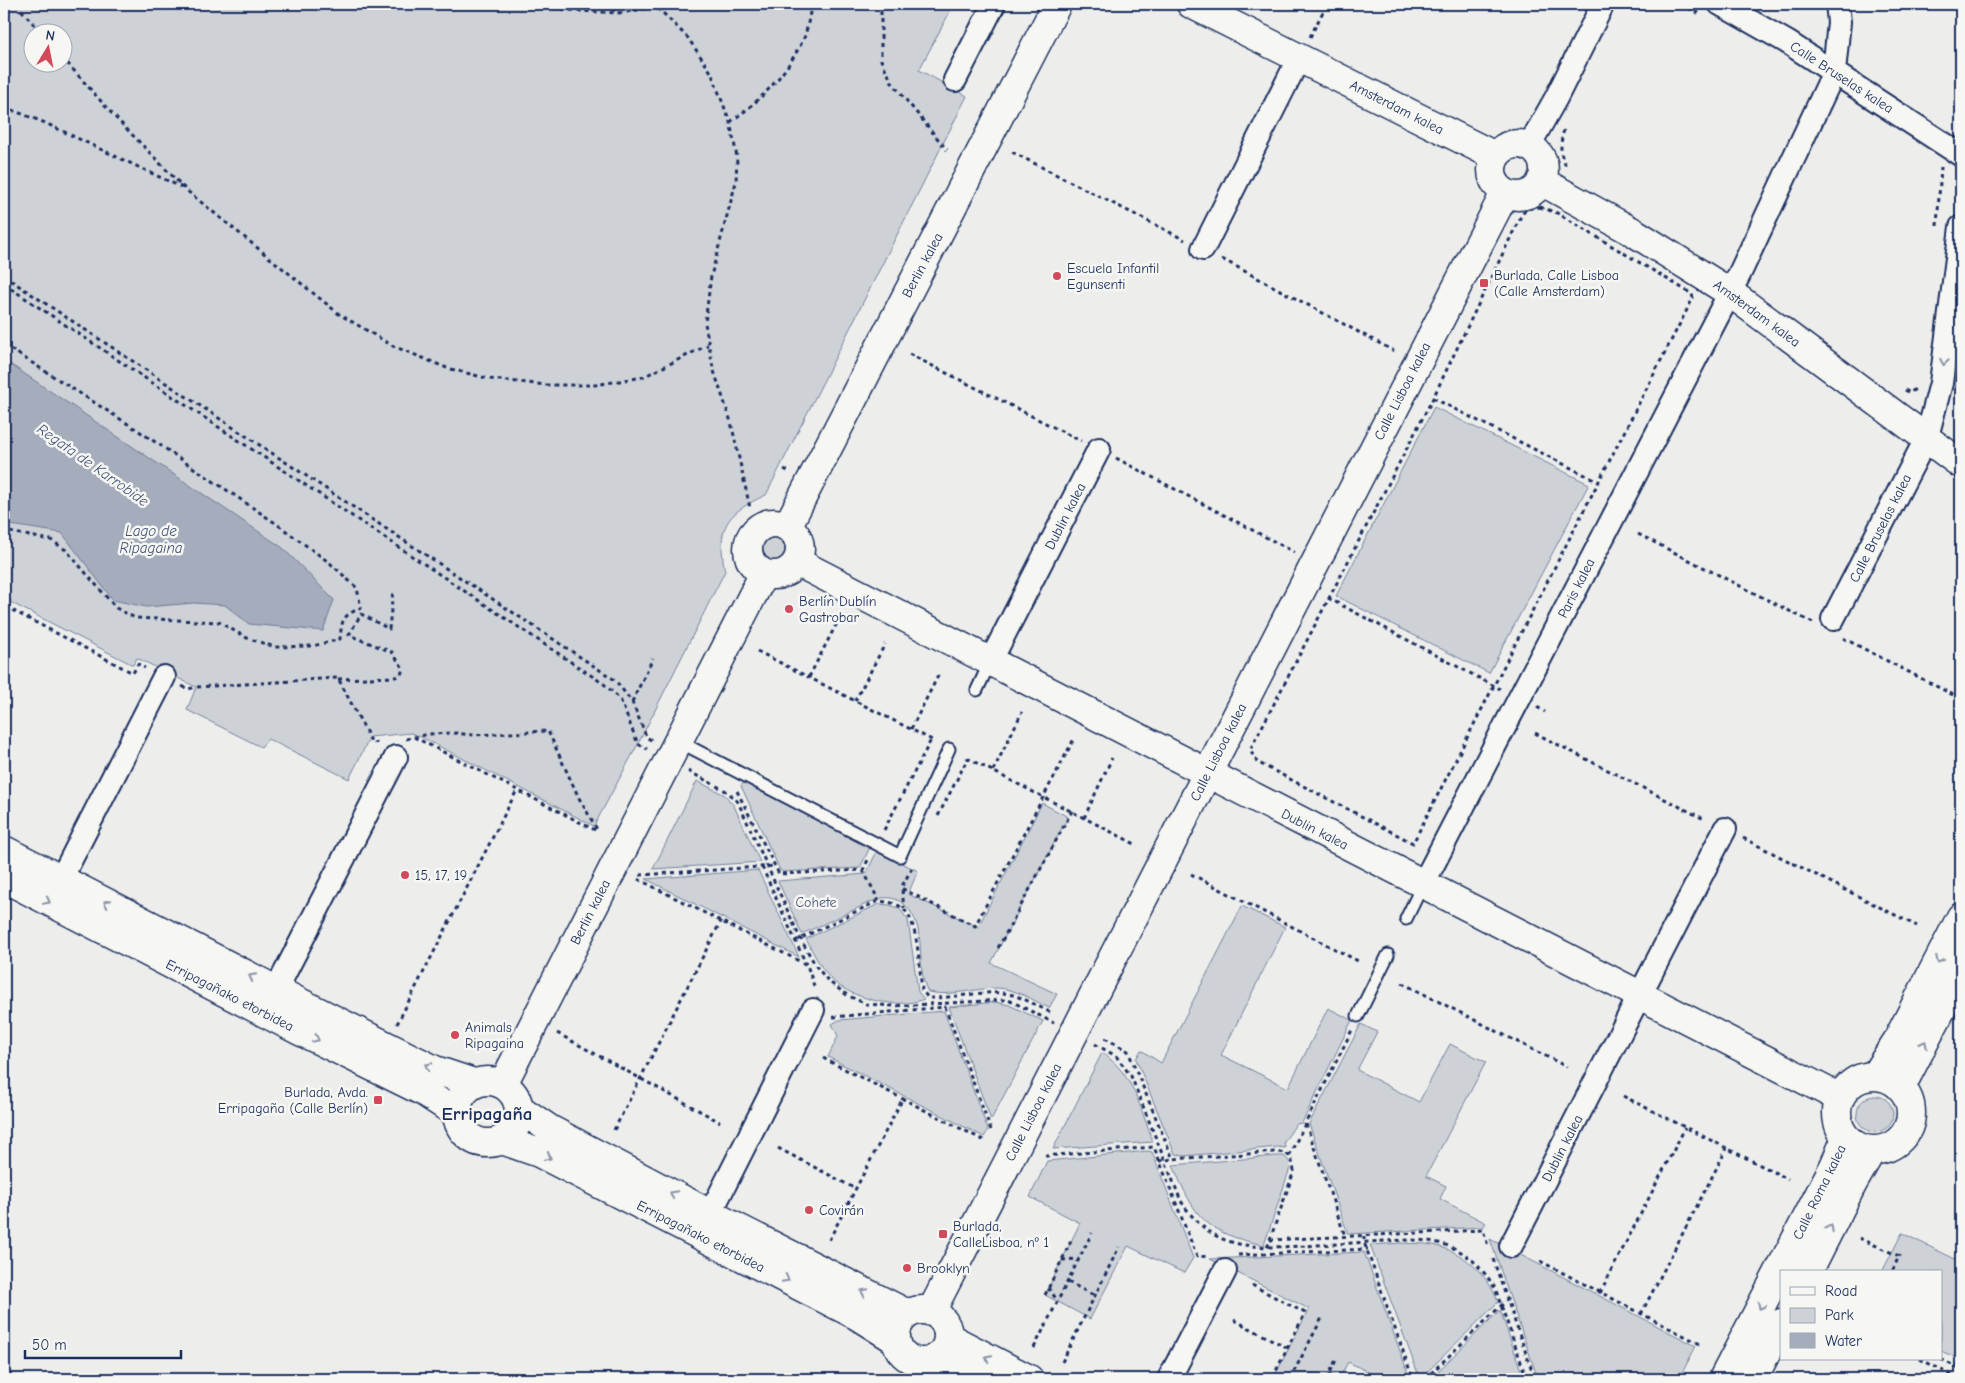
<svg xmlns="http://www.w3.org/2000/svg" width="1965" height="1383" font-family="'Comic Neue',sans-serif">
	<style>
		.green { fill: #ced2d7; stroke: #74809a; fill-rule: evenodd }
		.water { fill: #a5acbc; stroke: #6e7a96 }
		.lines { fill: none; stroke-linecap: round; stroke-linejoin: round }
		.lane-casing { stroke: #1b2f5e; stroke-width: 15 }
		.street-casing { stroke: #1b2f5e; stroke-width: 26 }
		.secondary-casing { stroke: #1b2f5e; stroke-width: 31 }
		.path { stroke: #1b2f5e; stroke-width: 3; stroke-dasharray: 4 4; stroke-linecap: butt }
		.lane { stroke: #f6f6f2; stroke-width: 11 }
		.street { stroke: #f6f6f2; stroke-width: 22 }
		.secondary { stroke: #f6f6f2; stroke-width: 28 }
		.oneway { stroke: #8892a8 }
		.poi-dot { fill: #d1495b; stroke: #f6f6f2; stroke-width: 2 }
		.labels { text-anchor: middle; stroke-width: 5; stroke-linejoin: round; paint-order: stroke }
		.street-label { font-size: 14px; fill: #1b2f5e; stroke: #f6f6f2 }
		.poi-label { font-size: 14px; fill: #1b2f5e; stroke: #f6f6f2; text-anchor: start }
		.park-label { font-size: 14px; fill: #48587c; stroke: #f6f6f2 }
		.water-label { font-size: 15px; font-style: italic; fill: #44547a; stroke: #f6f6f2 }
		.district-label { font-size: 19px; font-weight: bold; fill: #1b2f5e; stroke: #f6f6f2 }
	</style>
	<rect width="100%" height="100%" fill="#edeeec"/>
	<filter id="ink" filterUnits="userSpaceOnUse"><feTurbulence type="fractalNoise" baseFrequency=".02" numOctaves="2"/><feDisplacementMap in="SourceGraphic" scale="10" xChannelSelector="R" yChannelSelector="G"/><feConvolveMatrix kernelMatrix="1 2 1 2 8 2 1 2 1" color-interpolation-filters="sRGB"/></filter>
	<g filter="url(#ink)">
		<path class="green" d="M4 4H954L919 70 967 96 766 495C726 513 716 527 725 571L638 744 594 826 419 736 411 733 370 737 349 779 268 739 261 747 187 710 196 687 137 658 133 665 4 599ZM32 32H62V62H32Z
			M1434 407 1589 484 1489 673 1336 596Z
			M761 549a12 12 0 1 1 24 0a12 12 0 1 1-24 0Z
			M697 781 725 795 734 806 760 862 653 869Z
			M744 782 870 847 860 868 783 872 780 870 741 786Z
			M1042 803 1068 817 991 963 1057 994 1049 1008C1033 1000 1016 989 998 988 975 988 950 997 928 992 914 966 929 930 906 906 898 898 888 896 877 899L802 934 778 881 866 874 877 851 918 871 908 894 978 927Z
			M758 870 799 957 646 879Z
			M879 904 889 905 899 908 908 920 918 992 924 999C898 1010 850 999 830 978 820 967 813 952 806 939Z
			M1242 906 1285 927 1221 1055 1288 1088 1328 1008 1352 1020 1302 1123 1296 1124 1284 1142 1285 1148 1278 1147 1184 1156 1175 1154 1136 1059 1141 1050 1161 1063Z
			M995 1002 1009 1005 1043 1021 991 1120 949 1007Z
			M944 1011 988 1130 984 1137 828 1057 838 1036 832 1024 839 1020Z
			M1361 1024 1377 1032 1357 1070 1419 1102 1450 1044 1486 1062 1426 1176 1446 1186 1440 1199 1486 1223 1483 1227 1348 1234 1309 1124Z
			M1102 1053C1134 1074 1140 1108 1153 1142L1053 1149Z
			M1857 1114a18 18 0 1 1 36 0a18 18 0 1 1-36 0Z
			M1148 1151 1152 1152 1193 1258 1184 1273 1128 1246 1090 1319 1045 1295 1080 1223 1030 1197 1047 1161Z
			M1277 1156H1284L1289 1161 1290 1168 1264 1245C1206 1233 1195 1219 1173 1165Z
			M1902 1233 1961 1262V1360L1941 1351V1272H1882Z
			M1490 1239 1696 1346 1679 1379H1538Z
			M1402 1243C1412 1244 1423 1243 1433 1245 1463 1251 1488 1274 1498 1302L1420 1379 1370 1245Z
			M1364 1252 1408 1373 1405 1379H1383L1348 1362 1339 1379H1273L1309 1309 1210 1259Z
			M1500 1310 1524 1379H1430Z"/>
		<path class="water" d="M4 360 283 548 334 600 323 631 249 624 225 605 194 603 146 607 113 600 62 533 4 524Z"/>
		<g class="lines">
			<g class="lane-casing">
				<path id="lane" d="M977 690 990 662
					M678 741 900 856 949 749
					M1406 919 1423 884
					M1358 1016 1388 955"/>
			</g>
			<g class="street-casing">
				<path id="street" d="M1720 4 1787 42 1961 155
					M955 80 994 4
					M1529 146 1556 98 1603 4
					M1203 249 1299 58
					M1833 619 1927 437 1941 383 1961 227
					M990 662 1099 449
					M61 879 164 677
					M1423 884 1739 275 1834 72 1839 22 1837 4
					M276 990 396 757
					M710 1214 813 1010
					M1511 1246 1725 829
					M1169 1379 1225 1271"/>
			</g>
			<g class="secondary-casing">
				<path id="secondary" d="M1191 4 1495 156
					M1492 170a26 26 0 1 1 52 0a26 26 0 1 1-52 0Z
					M1541 181 1635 233 1729 292 1961 464
					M748 549a26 26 0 1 1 52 0a26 26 0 1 1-52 0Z
					M787 527 1057 4
					M797 562 1840 1098
					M4 850 309 1007 435 1070 474 1083
					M4 878 298 1030 424 1092 456 1113
					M1875 1075 1897 1041 1961 917
					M1837 1113a37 37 0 1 1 74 0a37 37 0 1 1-74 0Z
					M457 1112a31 31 0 1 1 62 0a31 31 0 1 1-62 0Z
					M503 1084 764 573
					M1901 1087 1961 972
					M520 1109 551 1130 710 1214 908 1314
					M502 1140 539 1153 856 1315 896 1340
					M1808 1272 1853 1183 1872 1150
					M896 1336a26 26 0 1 1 52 0a26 26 0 1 1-52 0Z
					M931 1312 1505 193
					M948 1337 1029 1379
					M932 1360 949 1362 980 1379
					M1723 1379 1834 1166 1846 1138
					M1753 1379 1781 1323"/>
			</g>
			<path class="path" d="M16 4 41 32
				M522 4 577 11 621 13
				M564 4 608 7 621 13 653 7
				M650 4 662 12 688 38 711 72 730 122 737 157 736 182 711 276 705 323 713 368 731 422 750 508
				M660 4 662 12
				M877 4 881 11V60L893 84 947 150
				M1681 4 1700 14
				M1310 37 1327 4
				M62 57 114 116 186 190 339 314 393 346 447 368 490 379 546 385H595L643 377 708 345
				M4 107 43 122 183 188
				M730 122C762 100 787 73 804 38 808 28 809 14 812 4
				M1564 130C1560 142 1559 157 1567 167
				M1012 152 1185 240
				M1540 207 1557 213 1692 294 1693 298 1413 843 1257 762 1250 750 1433 398 1520 218 1526 209Z
				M1937 226 1941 167
				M1222 259 1394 351
				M4 276 615 680 632 702 647 738 652 740
				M4 284 604 684 620 699 638 744 647 749
				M4 345 139 431 274 522 330 563 357 588 361 608C342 616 342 619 340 639L313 646 275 647 247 638 219 622 135 618 116 608 66 550 51 540 4 531
				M909 354 1081 441
				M1905 390 1910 393 1916 388
				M1433 398 1599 482
				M1116 458 1294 552
				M784 469 790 472
				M1638 534 1813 623
				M4 595 10 598 6 607 133 673 138 664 145 668
				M1328 598 1500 689
				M1843 638 1961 699
				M757 651 932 740
				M809 677 838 621
				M338 679 395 677 401 675 403 668 392 652 349 635 361 614 389 629 393 591
				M182 686 188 689 197 687 338 678 372 743 380 742
				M855 701 885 644
				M632 702 653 658
				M1537 707 1545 712
				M911 729 940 672
				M1535 733 1706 820
				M414 737 595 830
				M406 739 429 734 454 733 474 735 548 731 579 798 598 831
				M967 758 1137 845
				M688 771 728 792 738 802 800 938 816 966 828 981 847 995 866 1004 893 1006 1003 1000 1011 1001 1054 1023
				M993 771 1022 712
				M737 791 779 874 863 870 869 858
				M938 816 968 758
				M1084 818 1112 758
				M884 830 931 740
				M1743 838 1917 926
				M762 867 806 964
				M912 868 901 888 975 926 1074 739
				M863 870 879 901
				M1191 874 1358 961
				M640 875 774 866
				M638 879 807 965 815 989
				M902 890 904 908
				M795 941 878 901C887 902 894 902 901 907 919 918 919 970 922 990L928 998C953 999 991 988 1013 995 1026 999 1039 1007 1052 1013
				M998 948 1072 811
				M1402 983 1567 1067
				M833 1017 945 1007 991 1130
				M397 1024 517 790
				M557 1033 720 1122
				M1105 1038 1128 1051 1173 1159
				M1095 1044 1116 1056 1131 1076 1181 1201C1213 1251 1251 1248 1304 1246 1331 1244 1357 1243 1384 1241 1407 1240 1430 1238 1451 1247 1471 1255 1484 1271 1495 1288L1527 1379
				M823 1058 985 1141
				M1623 1096 1788 1179
				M1306 1124 1345 1236
				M614 1130 721 921
				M778 1148 856 1189
				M1045 1156 1154 1147 1197 1257 1209 1256
				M1289 1156 1352 1030
				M1159 1161 1173 1159 1276 1152C1290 1152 1292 1158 1294 1171L1267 1248
				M1364 1236V1242L1413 1379
				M1859 1238 1899 1256 1892 1272
				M829 1240 903 1098
				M1270 1240 1483 1230 1488 1246
				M1238 1255 1368 1249
				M1493 1259 1535 1379
				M1062 1260 1079 1259
				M1540 1261 1702 1345
				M1068 1282 1095 1296
				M1252 1285 1305 1313 1272 1379
				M1048 1288 1058 1301
				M1600 1293 1685 1128
				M1045 1295 1072 1239
				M1641 1314 1727 1148
				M1234 1320 1288 1348
				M1034 1348 1092 1233
				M1920 1359 1959 1379
				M1941 1359 1961 1370
				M1062 1362 1119 1247
				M1329 1375 1337 1379
				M1205 1377 1209 1379
				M1290 1379 1322 1318
				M1327 1379 1336 1360
				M1425 1379 1507 1300"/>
			<use href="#lane" class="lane"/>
			<use href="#street" class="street"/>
			<use href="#secondary" class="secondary"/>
		</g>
		<defs><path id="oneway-chevron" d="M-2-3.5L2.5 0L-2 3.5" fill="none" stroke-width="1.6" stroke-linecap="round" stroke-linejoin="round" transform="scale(1.25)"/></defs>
		<g class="oneway">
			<use href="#oneway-chevron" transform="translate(1944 362) rotate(99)"/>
			<use href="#oneway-chevron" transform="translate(47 901) rotate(27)"/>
			<use href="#oneway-chevron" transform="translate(107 903) rotate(-153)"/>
			<use href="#oneway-chevron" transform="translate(1939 960) rotate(117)"/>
			<use href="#oneway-chevron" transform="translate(252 977) rotate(-153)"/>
			<use href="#oneway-chevron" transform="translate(316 1039) rotate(26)"/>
			<use href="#oneway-chevron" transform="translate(1924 1044) rotate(-63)"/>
			<use href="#oneway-chevron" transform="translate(428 1066) rotate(-154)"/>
			<use href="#oneway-chevron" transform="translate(548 1157) rotate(27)"/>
			<use href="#oneway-chevron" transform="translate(673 1194) rotate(-152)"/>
			<use href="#oneway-chevron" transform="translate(1830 1228) rotate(-63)"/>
			<use href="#oneway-chevron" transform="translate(786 1279) rotate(27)"/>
			<use href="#oneway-chevron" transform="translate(864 1292) rotate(-153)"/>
			<use href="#oneway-chevron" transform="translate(1761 1306) rotate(117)"/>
			<use href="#oneway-chevron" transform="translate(988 1358) rotate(-153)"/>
		</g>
	</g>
	<g class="poi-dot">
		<circle cx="1057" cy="276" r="5"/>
		<rect x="1479" y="278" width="10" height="10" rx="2.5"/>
		<circle cx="789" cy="609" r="5"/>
		<circle cx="405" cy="875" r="5"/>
		<circle cx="455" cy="1035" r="5"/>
		<rect x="373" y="1095" width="10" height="10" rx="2.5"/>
		<circle cx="809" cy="1210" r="5"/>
		<rect x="938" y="1229" width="10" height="10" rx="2.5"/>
		<circle cx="907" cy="1268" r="5"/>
	</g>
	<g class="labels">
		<g class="street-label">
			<text transform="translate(1842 77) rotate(33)" y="5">Calle Bruselas kalea</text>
			<text transform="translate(1397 107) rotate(27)" y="5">Amsterdam kalea</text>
			<text transform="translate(922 265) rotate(-62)" y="5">Berlin kalea</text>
			<text transform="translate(1757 313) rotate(36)" y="5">Amsterdam kalea</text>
			<text transform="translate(1402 391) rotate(-63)" y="5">Calle Lisboa kalea</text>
			<text transform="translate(1065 516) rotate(-63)" y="5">Dublin kalea</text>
			<text transform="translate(1880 528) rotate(-63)" y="5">Calle Bruselas kalea</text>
			<text transform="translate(1576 588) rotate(-63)" y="5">Paris kalea</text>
			<text transform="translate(1218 752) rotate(-63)" y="5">Calle Lisboa kalea</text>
			<text transform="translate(1315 829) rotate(27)" y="5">Dublin kalea</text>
			<text transform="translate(590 912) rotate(-63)" y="5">Berlin kalea</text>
			<text transform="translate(230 995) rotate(27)" y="5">Erripagañako etorbidea</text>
			<text transform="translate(1033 1112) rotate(-63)" y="5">Calle Lisboa kalea</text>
			<text transform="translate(1562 1148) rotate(-63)" y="5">Dublin kalea</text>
			<text transform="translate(1819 1192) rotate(-64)" y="5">Calle Roma kalea</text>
			<text transform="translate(701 1236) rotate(27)" y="5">Erripagañako etorbidea</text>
		</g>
		<g class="poi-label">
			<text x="1067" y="273">Escuela Infantil<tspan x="1067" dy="16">Egunsenti</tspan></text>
			<text x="1494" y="280">Burlada, Calle Lisboa<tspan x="1494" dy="16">(Calle Amsterdam)</tspan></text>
			<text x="799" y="606">Berlín Dublín<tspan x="799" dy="16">Gastrobar</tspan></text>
			<text x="415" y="880">15, 17, 19</text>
			<text x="465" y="1032">Animals<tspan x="465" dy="16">Ripagaina</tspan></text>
			<text x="368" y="1097" text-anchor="end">Burlada, Avda.<tspan x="368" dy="16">Erripagaña (Calle Berlín)</tspan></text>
			<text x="819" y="1215">Covirán</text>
			<text x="953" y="1231">Burlada,<tspan x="953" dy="16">CalleLisboa, nº 1</tspan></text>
			<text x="917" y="1273">Brooklyn</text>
		</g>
		<g class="park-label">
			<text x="816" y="907">Cohete</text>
		</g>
		<g class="water-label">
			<text transform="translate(93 465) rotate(35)" y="5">Regata de Karrobide</text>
			<text x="151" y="536">Lago de<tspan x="151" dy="17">Ripagaina</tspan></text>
		</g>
		<g class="district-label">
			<text x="487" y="1120">Erripagaña</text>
		</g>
	</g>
	<rect width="1965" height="1383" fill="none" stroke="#f6f6f2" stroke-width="20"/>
	<rect x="10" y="10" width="1945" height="1363" fill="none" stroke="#1b2f5e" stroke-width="2" filter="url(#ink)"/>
	<rect x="1780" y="1270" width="162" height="90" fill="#f6f6f2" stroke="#9ea6b7"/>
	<rect x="1790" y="1287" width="25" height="8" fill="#f6f6f2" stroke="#9ea6b7"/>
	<text x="1825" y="1296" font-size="15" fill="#1b2f5e">Road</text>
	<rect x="1790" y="1308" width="25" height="15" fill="#ced2d7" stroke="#9ea6b7"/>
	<text x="1825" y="1320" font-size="15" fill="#1b2f5e">Park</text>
	<rect x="1790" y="1333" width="25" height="15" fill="#a5acbc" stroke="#9ea6b7"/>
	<text x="1825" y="1346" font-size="15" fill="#1b2f5e">Water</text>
	<g transform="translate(48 48) rotate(10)"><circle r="24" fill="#f6f6f2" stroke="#9ea6b7"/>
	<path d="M0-4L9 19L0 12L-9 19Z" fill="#d1495b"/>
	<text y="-8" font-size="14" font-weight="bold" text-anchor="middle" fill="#1b2f5e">N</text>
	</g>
	<path d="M25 1350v8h156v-8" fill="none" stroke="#1b2f5e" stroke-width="2.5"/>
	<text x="32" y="1350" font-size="15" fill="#1b2f5e" stroke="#f6f6f2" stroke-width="4" paint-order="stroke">50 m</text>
</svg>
